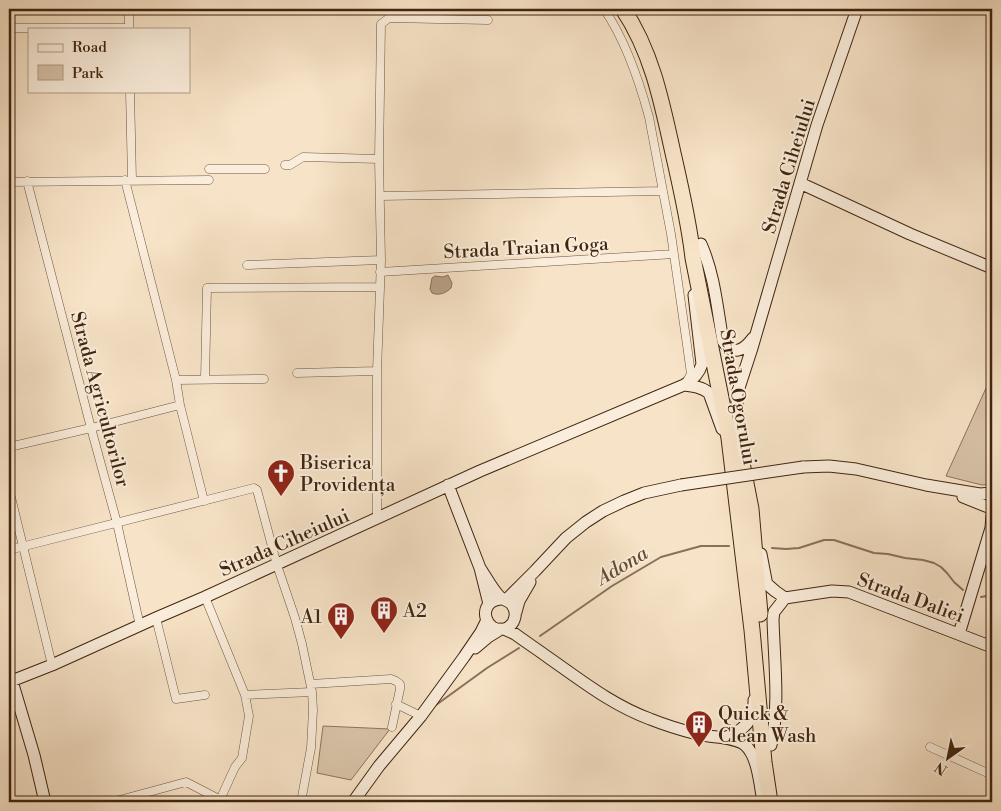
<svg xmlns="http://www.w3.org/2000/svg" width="1001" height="811" font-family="'Libre Bodoni',serif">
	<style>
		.green { fill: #d8c3a8; stroke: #8c745c }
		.water { fill: #b9a289; stroke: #897059 }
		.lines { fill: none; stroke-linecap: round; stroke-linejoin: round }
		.stream { stroke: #897059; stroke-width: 2 }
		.street-casing { stroke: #6e543e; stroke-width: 9 }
		.secondary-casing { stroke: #412510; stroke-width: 13 }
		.highway-casing { stroke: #412510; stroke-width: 17 }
		.street { stroke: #faeddb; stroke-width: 8 }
		.secondary { stroke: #faeddb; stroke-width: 11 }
		.highway { stroke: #f7e3c7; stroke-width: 15 }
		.secondary-bridge-casing { stroke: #412510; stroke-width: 13; stroke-linecap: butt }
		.secondary-bridge { stroke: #faeddb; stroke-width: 11 }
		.labels { text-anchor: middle; stroke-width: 4; stroke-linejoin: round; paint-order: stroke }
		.street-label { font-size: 19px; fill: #412510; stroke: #faeddb }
		.poi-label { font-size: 19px; fill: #412510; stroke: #faeddb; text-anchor: start }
		.water-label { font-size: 20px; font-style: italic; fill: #654a34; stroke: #faeddb }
	</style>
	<rect width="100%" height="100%" fill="#f7e3c7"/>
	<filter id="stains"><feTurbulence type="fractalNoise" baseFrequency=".004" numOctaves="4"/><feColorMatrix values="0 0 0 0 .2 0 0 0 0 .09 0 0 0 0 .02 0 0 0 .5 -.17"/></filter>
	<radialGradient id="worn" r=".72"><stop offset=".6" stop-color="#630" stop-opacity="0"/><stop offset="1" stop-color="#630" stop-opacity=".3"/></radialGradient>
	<path class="green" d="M992 375V484L982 485 946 476Z
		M323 726 390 729 351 780 317 773Z"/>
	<path class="water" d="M448 275 452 283 451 288C446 293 439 296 432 293L430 289 432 278 435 276 443 277Z"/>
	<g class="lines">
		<path class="stream" d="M772 548 786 549 799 548 824 540H834L874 553 888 554 905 558 923 560 934 563 941 567 947 573 954 582 963 590
			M981 597 992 595
			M540 636 612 586 661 557 701 546H729
			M436 705 487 668 519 648"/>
		<g class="street-casing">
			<path id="street" d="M129 9V29
				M604 9C626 41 639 80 649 117L671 234 687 345 691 374 687 381
				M9 28H129
				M130 91 132 180
				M285 165H290L303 157 379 159
				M209 169H265
				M125 180 176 380 180 405 204 501
				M27 181 91 428 117 523 140 626
				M9 182 209 180
				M381 196 663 191
				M247 265 381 260
				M380 272 674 254
				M297 373 377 371
				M205 379 207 288 380 287
				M176 380 264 379
				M9 447 91 428 180 405
				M9 489 52 665
				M377 519V371L381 260 379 159 381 24 389 18 488 20
				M9 550 254 488 257 490 277 565 295 618 302 644 312 692 313 710 311 748 301 802
				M205 597 245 695 249 716 242 758 235 767 219 802
				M156 618 176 699 205 695
				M311 684 391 679 396 681 400 684V689L392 727
				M245 695 312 692
				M396 704 421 716
				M930 747 992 775
				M112 802 186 782 221 800 228 802"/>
		</g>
		<g class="secondary-casing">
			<path id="secondary" d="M800 183 910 234 992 268
				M701 244C715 276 717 308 723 341 733 357 744 350 753 338
				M684 385C693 386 702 387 709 393L722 429
				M803 467 829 466 856 469 926 485 980 494 992 493
				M743 468 737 406V394L752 348 817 125 857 9
				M448 485 480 568 489 604
				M963 497 988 507
				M761 554 766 580 767 584 775 591 785 598 832 591 849 592 992 647
				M480 568C486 577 492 589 500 597 504 601 509 600 512 605 516 610 516 615 514 620 513 624 510 626 507 628 485 637 475 601 501 599
				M506 600 535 571 566 538 586 522 603 511 624 501 644 493 681 485
				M516 612 519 601 530 582
				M504 629 515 634C526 642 538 650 549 658 582 681 612 705 650 719 665 725 681 730 697 734 711 738 733 736 745 745 758 756 760 786 763 802
				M959 634 991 528 992 515
				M475 648 488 637 501 629
				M12 681 34 755 45 802
				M9 682 52 665 156 618 205 597 480 471 684 385C693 380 699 374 702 364L694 295
				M724 738C742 732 755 721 754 700
				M771 745C780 706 774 659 773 619L774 612 785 598
				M353 802 379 766 421 716 464 657 481 632 487 620"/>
		</g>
		<g class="highway-casing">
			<path id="highway" d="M623 9C652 52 662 103 673 153 681 188 689 222 693 258L729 438 752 630 764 762 770 802
				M742 463 751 509 760 614"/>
		</g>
		<use href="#street" class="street"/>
		<use href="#secondary" class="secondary"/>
		<use href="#highway" class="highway"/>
		<g class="secondary-bridge-casing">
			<path id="secondary-bridge" d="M681 485 803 467"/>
		</g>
		<use href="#secondary-bridge" class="secondary-bridge"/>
	</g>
	<defs>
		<g id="church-pin" transform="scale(1.4375)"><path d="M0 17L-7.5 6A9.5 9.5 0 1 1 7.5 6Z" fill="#8f2418" stroke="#faeddb"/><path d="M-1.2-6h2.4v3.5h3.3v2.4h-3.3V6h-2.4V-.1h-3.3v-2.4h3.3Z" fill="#fff"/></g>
		<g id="building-pin" transform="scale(1.4375)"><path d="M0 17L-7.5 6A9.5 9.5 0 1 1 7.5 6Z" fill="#8f2418" stroke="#faeddb"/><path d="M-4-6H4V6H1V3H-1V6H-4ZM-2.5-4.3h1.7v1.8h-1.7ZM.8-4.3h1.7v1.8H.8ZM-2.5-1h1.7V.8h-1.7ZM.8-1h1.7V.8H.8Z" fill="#fff"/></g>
	</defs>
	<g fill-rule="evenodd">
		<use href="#church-pin" x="281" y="473"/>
		<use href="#building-pin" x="384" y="610"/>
		<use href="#building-pin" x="341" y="616"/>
		<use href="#building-pin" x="699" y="724"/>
	</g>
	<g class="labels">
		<g class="street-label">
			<text transform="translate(788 166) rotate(-73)" y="7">Strada Ciheiului</text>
			<text transform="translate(526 247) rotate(-3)" y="7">Strada Traian Goga</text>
			<text transform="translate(739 397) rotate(80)" y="7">Strada Ogorului</text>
			<text transform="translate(101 399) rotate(75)" y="7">Strada Agricultorilor</text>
			<text transform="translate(284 542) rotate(-24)" y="7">Strada Ciheiului</text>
			<text transform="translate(911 597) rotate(20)" y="7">Strada Daliei</text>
		</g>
		<g class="poi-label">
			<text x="300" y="469">Biserica<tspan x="300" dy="22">Providența</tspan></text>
			<text x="403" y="617">A2</text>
			<text x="322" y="623" text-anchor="end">A1</text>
			<text x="718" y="720">Quick &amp;<tspan x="718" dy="22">Clean Wash</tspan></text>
		</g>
		<g class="water-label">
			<text transform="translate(622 565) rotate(-31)" y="7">Adona</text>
		</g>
	</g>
	<rect width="1001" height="811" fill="none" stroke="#f7e3c7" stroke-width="30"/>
	<rect x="10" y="10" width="981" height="791" fill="none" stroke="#412510" stroke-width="2.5"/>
	<rect x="15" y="15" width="971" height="781" fill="none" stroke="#412510"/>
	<rect x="28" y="28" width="162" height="65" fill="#faeddb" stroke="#b09d8a"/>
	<rect x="38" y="44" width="25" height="8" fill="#faeddb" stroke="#b09d8a"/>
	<text x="72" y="52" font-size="15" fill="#412510">Road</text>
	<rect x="38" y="65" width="25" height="15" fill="#d8c3a8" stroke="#b09d8a"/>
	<text x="72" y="78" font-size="15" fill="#412510">Park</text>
	<g transform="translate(948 758) rotate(213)" stroke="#faeddb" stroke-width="4" paint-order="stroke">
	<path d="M0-4L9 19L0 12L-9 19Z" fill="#412510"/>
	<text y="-8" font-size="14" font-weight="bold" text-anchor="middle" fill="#412510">N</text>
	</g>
	<rect width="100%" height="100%" filter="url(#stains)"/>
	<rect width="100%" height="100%" fill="url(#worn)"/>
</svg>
